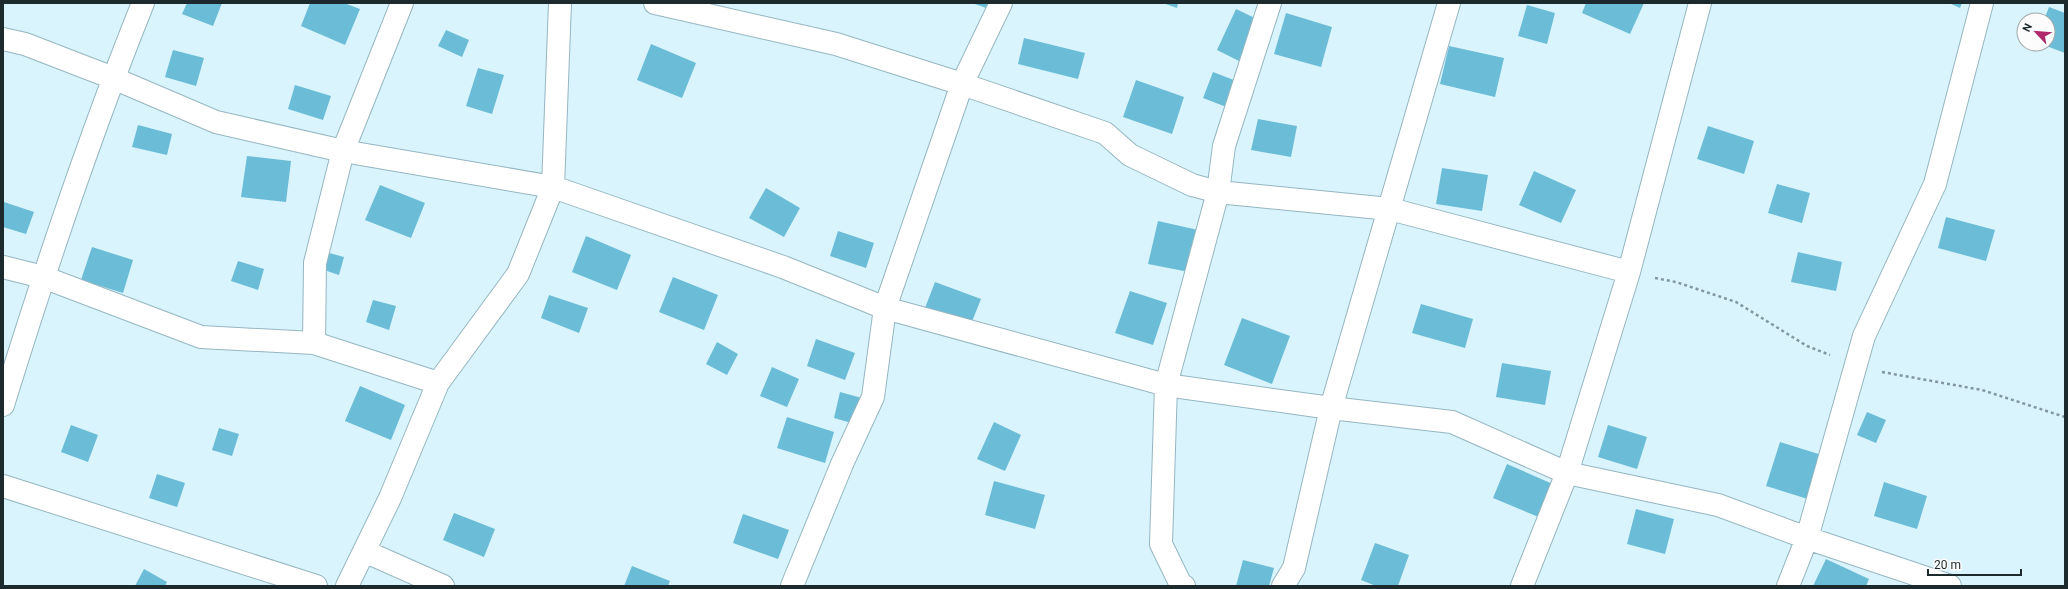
<svg xmlns="http://www.w3.org/2000/svg" width="2068" height="589" font-family="Roboto,sans-serif">
	<style>
		.building { fill: #6bbcd7 }
		.lines { fill: none; stroke-linecap: round; stroke-linejoin: round }
		.minor-casing { stroke: #95b6c1; stroke-width: 24 }
		.path { stroke: #83979e; stroke-width: 2.5; stroke-dasharray: 3 3; stroke-linecap: butt }
		.minor { stroke: #fff; stroke-width: 22 }
	</style>
	<rect width="100%" height="100%" fill="#d9f4fd"/>
	<path class="building" d="M187 3H222L213 26 182 14Z
		M310 3H344L360 9 345 45 301 26Z
		M972 3H994L992 10Z
		M1163 3H1178L1177 8Z
		M1586 3H1644L1630 34 1582 13Z
		M1949 3H1962L1960 8Z
		M1527 5 1555 13 1547 44 1518 36Z
		M2049 7 2065 13V53L2041 44H2048V20H2044Z
		M1236 9 1259 20 1239 61 1217 50Z
		M1286 13 1332 27 1321 67 1274 54Z
		M446 30 469 40 462 57 438 46Z
		M1024 38 1085 53 1078 79 1018 64Z
		M651 44 696 63 682 98 637 80Z
		M1449 46 1504 58 1495 97 1440 84Z
		M173 50 204 58 196 86 165 77Z
		M478 68 504 75 492 114 466 106Z
		M1213 72 1239 82 1229 108 1203 98Z
		M1136 80 1184 97 1172 134 1123 117Z
		M295 85 331 96 323 120 288 109Z
		M1258 119 1297 126 1291 157 1251 150Z
		M138 125 172 134 167 155 132 147Z
		M1708 126 1754 141 1744 174 1697 159Z
		M247 156 291 161 286 202 241 197Z
		M1442 168 1488 175 1482 211 1436 204Z
		M1534 171 1576 190 1561 223 1519 205Z
		M1777 184 1810 193 1802 223 1768 213Z
		M380 185 425 203 411 238 365 220Z
		M766 188 800 208 784 237 749 218Z
		M4 202 34 212 26 234 3 227Z
		M1946 217 1995 230 1986 261 1938 248Z
		M1158 221 1198 230 1189 272 1148 264Z
		M838 231 874 243 866 268 830 256Z
		M586 236 631 255 617 290 572 272Z
		M92 247 133 260 123 293 81 280Z
		M1798 252 1842 262 1836 291 1791 282Z
		M329 253 344 257 339 275 324 270Z
		M238 261 264 269 258 290 231 281Z
		M673 277 718 295 704 330 659 312Z
		M935 282 981 299 971 324 925 308Z
		M1130 291 1167 303 1153 345 1115 333Z
		M549 295 588 308 579 333 541 318Z
		M373 300 396 306 389 330 366 322Z
		M1421 304 1473 319 1465 348 1412 333Z
		M1242 318 1290 336 1272 384 1224 365Z
		M816 339 855 353 845 380 807 366Z
		M717 342 738 354 727 375 706 364Z
		M1502 363 1551 371 1545 405 1496 397Z
		M772 367 799 379 787 407 760 396Z
		M360 386 405 405 391 440 345 421Z
		M840 392 862 398 855 424 834 418Z
		M1867 412 1886 420 1876 443 1857 435Z
		M787 417 834 432 825 463 777 448Z
		M994 422 1021 435 1005 471 977 459Z
		M71 425 98 435 88 462 61 452Z
		M1608 425 1647 437 1637 469 1598 457Z
		M219 428 239 434 232 456 212 450Z
		M1780 442 1825 456 1811 500 1766 486Z
		M1507 464 1555 485 1541 518 1493 498Z
		M157 474 185 483 177 507 149 498Z
		M994 481 1045 495 1035 529 985 515Z
		M1884 482 1927 496 1917 529 1874 516Z
		M1636 509 1674 519 1665 554 1627 544Z
		M454 513 495 529 484 557 443 540Z
		M743 514 789 530 778 559 733 543Z
		M1375 543 1409 555 1398 586H1376L1361 580Z
		M1826 559 1869 579 1866 586H1813Z
		M1243 560 1274 568 1269 586H1236Z
		M632 566 670 581 668 586H624Z
		M144 569 167 582 165 586H135Z"/>
	<g class="lines">
		<g class="minor-casing">
			<path id="minor" d="M655 3 836 44 962 84 1105 133 1130 155 1192 185 1218 192 1390 209 1629 272
				M3 39 25 44 113 78 216 122 343 151 553 187 783 267 885 308 1166 385 1331 408 1452 422 1567 473 1718 505 1807 538 1950 586
				M3 267 43 277 201 337 314 343 438 383
				M314 343 315 263 343 151 402 3
				M3 405C45 269 90 135 143 3
				M3 486 316 586
				M364 551 443 586
				M347 586 390 498 438 383 518 274 553 187 560 3
				M792 586 842 464 873 397 885 308 962 84 1001 3
				M1184 586 1180 583 1161 544 1166 385 1218 192 1224 146 1270 3
				M1283 586 1294 568 1331 408 1449 3
				M1522 586 1567 473 1629 272 1700 3
				M1788 586 1807 538 1864 336 1935 184 1982 3"/>
		</g>
		<path class="path" d="M1655 278 1676 282 1736 302 1807 346 1830 355
			M1882 372 1982 390 2065 417"/>
		<use href="#minor" class="minor"/>
	</g>
	<rect width="2068" height="589" fill="none" stroke="#1c292d" stroke-width="8"/>
	<g transform="translate(2036 32) rotate(296)"><circle r="19" fill="#fbfcfb" stroke="#a2a8a9"/>
	<path d="M0-3L7 15L0 10L-7 15Z" fill="#af286c"/>
	<text y="-6" font-size="11" font-weight="bold" text-anchor="middle" fill="#1c292d">N</text>
	</g>
	<path d="M1928 569v6h93v-6" fill="none" stroke="#1c292d" stroke-width="2"/>
	<text x="1934" y="569" font-size="12" fill="#1c292d" stroke="#fbfcfb" stroke-width="3" paint-order="stroke">20 m</text>
</svg>
